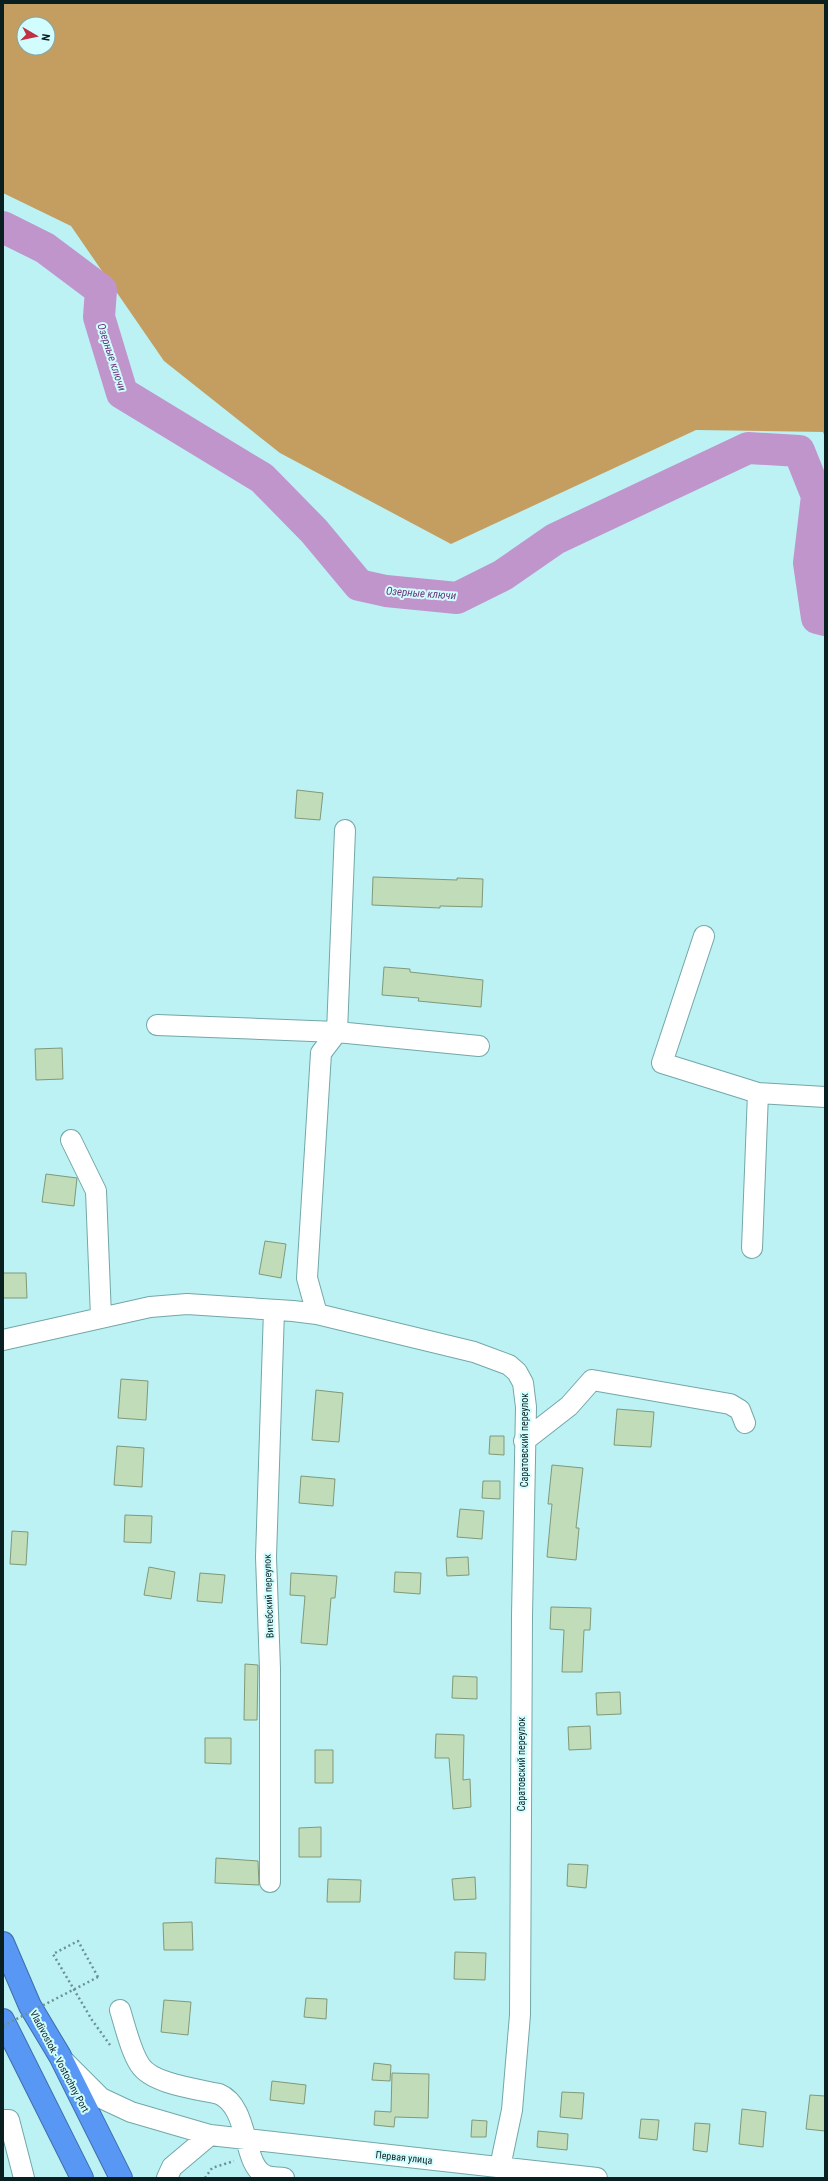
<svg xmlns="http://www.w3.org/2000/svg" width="828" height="2181" font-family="'Roboto Condensed',sans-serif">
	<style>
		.forest { fill: #c49e61; fill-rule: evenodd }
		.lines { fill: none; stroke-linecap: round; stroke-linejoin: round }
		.river { stroke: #c095cc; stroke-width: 32 }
		.building { fill: #c1dcb9; stroke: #809979 }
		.minor-casing { stroke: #73a7a9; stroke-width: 22 }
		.highway-casing { stroke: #3d6daa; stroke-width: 24 }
		.path { stroke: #6b9293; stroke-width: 2.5; stroke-dasharray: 2 3; stroke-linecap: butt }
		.minor { stroke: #fff; stroke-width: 20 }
		.highway { stroke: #5997f5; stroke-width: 22 }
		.path-bridge { stroke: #6b9293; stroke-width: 2.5; stroke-dasharray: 2 3; stroke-linecap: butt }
		.labels { text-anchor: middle; stroke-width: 4; stroke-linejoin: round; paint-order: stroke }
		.street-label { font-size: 10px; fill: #0a1f20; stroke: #d2fdff }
		.water-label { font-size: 11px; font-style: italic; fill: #6b367a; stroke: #d2fdff }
	</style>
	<rect width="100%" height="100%" fill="#bcf2f4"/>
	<path class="forest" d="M3 3H825V437L823 432 696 430 451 544 280 453 164 361 71 226 3 193ZM24 24H48V48H24Z"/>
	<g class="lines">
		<path class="river" d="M3 227 45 248 101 290 99 317 122 393 262 478 314 531 359 585 386 591 457 598 503 575 555 539 748 448 799 451 817 496 809 563 817 618 825 620"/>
	</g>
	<path class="building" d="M297 790 323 793 320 820 295 818Z
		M373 877 457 880V878L483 879 482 907 440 906V908L372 905Z
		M384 967 410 969V972L483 980 481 1007 418 1001 419 998 382 995Z
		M62 1048 63 1079 36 1080 35 1049Z
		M46 1174 77 1178 74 1206 42 1202Z
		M265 1241 286 1244 281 1278 259 1274Z
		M3 1273H26L27 1298H3Z
		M121 1379 148 1381 146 1420 118 1418Z
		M316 1390 343 1393 339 1442 312 1440Z
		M617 1409 654 1412 651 1447 614 1445Z
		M490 1436H504V1455L489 1454Z
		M117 1446 144 1448 142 1487 114 1485Z
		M552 1465 583 1468 576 1528H579L576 1560 547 1557 552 1504H548Z
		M301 1476 335 1479 333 1506 299 1503Z
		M483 1481H500V1499L482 1498Z
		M460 1509 484 1511 482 1539 457 1537Z
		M125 1515 152 1516 151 1543 124 1542Z
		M12 1531 28 1532 26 1565 10 1564Z
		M468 1557 469 1575 447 1576 446 1558Z
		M149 1567 175 1572 171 1599 144 1595Z
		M395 1572 421 1573 420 1594 394 1592Z
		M200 1573 225 1575 222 1603 197 1601Z
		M291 1573 337 1576 335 1598H331L327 1645 301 1643 305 1596 290 1595Z
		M551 1607 591 1608 590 1630H584L582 1672H562L564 1630 550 1629Z
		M245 1664 258 1665 257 1720H244Z
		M453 1676 477 1677V1699L452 1698Z
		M620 1692 621 1714 597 1715 596 1693Z
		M590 1726 591 1749 569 1750 568 1727Z
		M436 1734 464 1735 463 1780 470 1779 471 1807 453 1809 449 1758H435Z
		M205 1738H231V1764L205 1763Z
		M315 1750H333V1783H315Z
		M321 1827V1857H299V1828Z
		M216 1858 258 1861 259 1885 215 1883Z
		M568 1864 588 1865 586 1888 567 1886Z
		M475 1877 476 1899 454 1900 452 1879Z
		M328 1879 361 1880 360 1902H327Z
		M192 1922 193 1950H164L163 1923Z
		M455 1952 486 1953 485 1980 454 1979Z
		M306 1998 327 1999 326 2019 304 2017Z
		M164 2000 191 2002 188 2035 161 2032Z
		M374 2063 391 2065 390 2081 372 2080Z
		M392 2073 429 2074 428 2118 395 2117 394 2127 374 2125 375 2111 391 2112Z
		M272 2081 306 2085 304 2104 270 2100Z
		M562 2092 584 2093 582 2119 560 2117Z
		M810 2095 825 2096V2131L806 2129Z
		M742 2109 766 2112 763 2147 739 2144Z
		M641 2119 659 2120 657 2140 639 2138Z
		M472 2120 487 2121 486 2137H471Z
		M695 2123 710 2124 707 2152 693 2150Z
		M538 2131 568 2134 567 2150 537 2147Z"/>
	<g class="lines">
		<g class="minor-casing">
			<path id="minor" d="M704 936 662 1063 758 1093 752 1248
				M157 1025 337 1032 479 1046
				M758 1093 825 1097
				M71 1140 96 1191 101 1317
				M317 1314 307 1278 321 1053 337 1032 345 830
				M3 1340 150 1307 187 1304 293 1311 317 1314 474 1352 509 1365 517 1372 523 1383 526 1407 522 1616 520 2015 512 2110 500 2167
				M524 1441 569 1406 592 1380 730 1404 740 1410 745 1423
				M270 1882V1669L266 1557 274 1310
				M120 2010C125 2026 131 2052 140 2065 152 2084 197 2089 219 2094 250 2107 242 2165 265 2175 270 2178 278 2177 284 2178
				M65 2062 101 2098 131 2112 210 2135 597 2178
				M3 2120H9L24 2178
				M167 2178 172 2167 210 2135"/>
		</g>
		<g class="highway-casing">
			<path id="highway" d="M3 1943 30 2006 60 2056 121 2178
				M3 2020 82 2178"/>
		</g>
		<path class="path" d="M98 1977 78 1941 53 1954 92 2020 110 2045
			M205 2178 212 2168 234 2161"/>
		<use href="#minor" class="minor"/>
		<use href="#highway" class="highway"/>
		<path class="path-bridge" d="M3 2026 98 1977"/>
	</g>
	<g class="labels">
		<g class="street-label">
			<text transform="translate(524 1440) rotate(-90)" y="4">Саратовский переулок</text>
			<text transform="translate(268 1596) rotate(-92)" y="4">Витебский переулок</text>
			<text transform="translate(521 1764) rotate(-90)" y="4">Саратовский переулок</text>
			<text transform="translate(60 2061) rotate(62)" y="4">Vladivostok - Vostochny Port</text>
			<text transform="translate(404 2157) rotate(6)" y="4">Первая улица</text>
		</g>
		<g class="water-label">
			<text transform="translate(112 357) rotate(72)" y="4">Озерные ключи</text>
			<text transform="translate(421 593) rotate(4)" y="4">Озерные ключи</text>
		</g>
	</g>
	<rect width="828" height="2181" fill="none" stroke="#0a1f20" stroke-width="8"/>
	<g transform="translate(36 36) rotate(99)"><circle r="19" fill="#d2fdff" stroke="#82a4a6"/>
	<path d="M0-3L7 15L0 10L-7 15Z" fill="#c13144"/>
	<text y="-6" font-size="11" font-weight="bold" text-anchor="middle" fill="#0a1f20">N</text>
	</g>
</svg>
